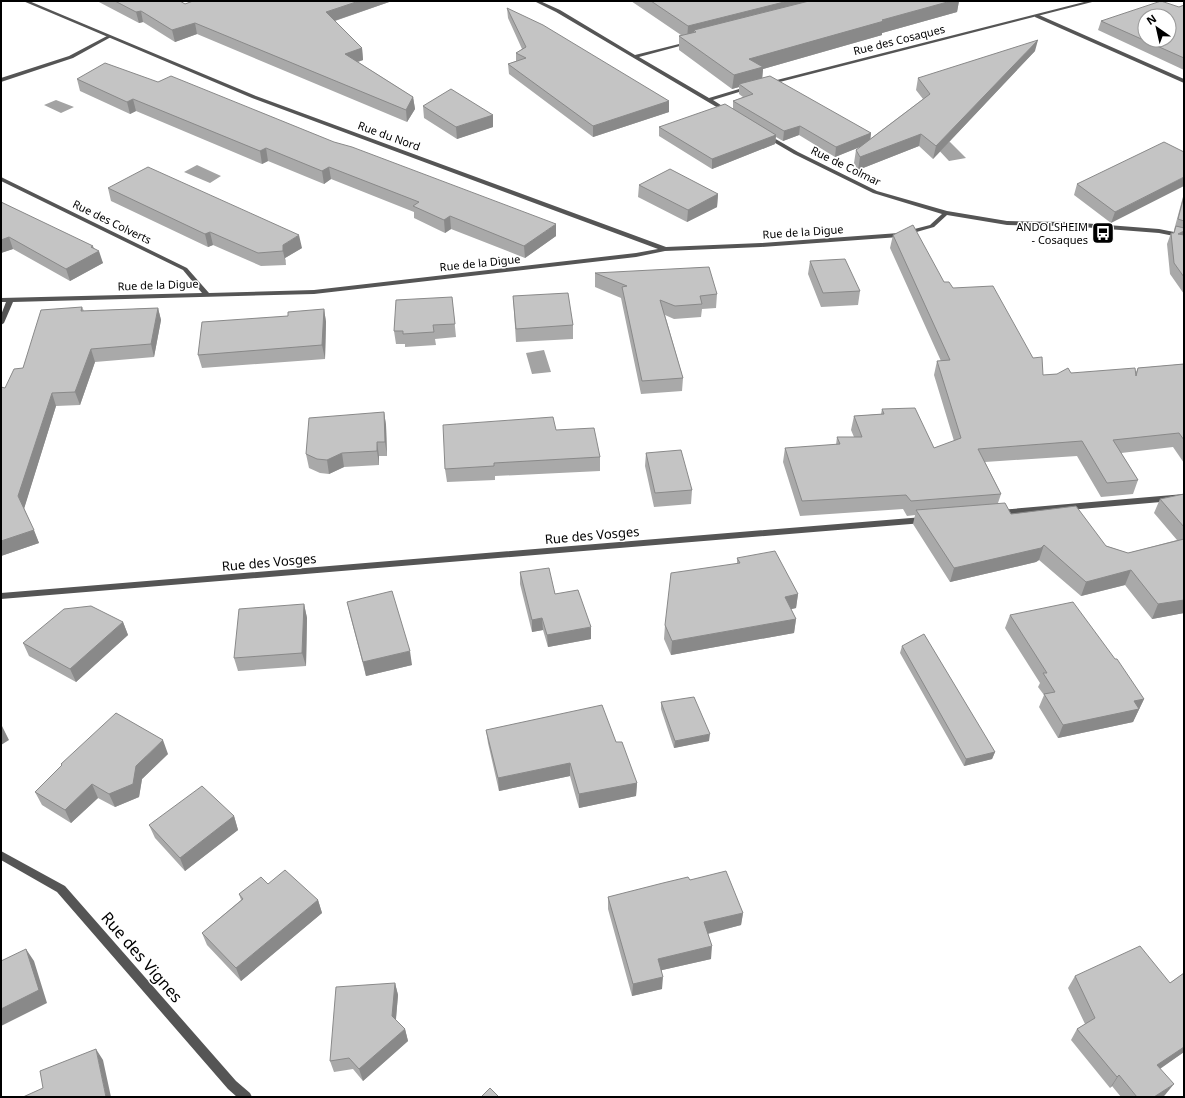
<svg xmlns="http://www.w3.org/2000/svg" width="1185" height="1098" font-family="'Noto Sans',sans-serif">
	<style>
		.water { fill: #a3a3a3 }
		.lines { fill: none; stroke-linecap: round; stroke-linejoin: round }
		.service { fill: #555; fill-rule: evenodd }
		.minor { fill: #555; fill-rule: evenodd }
		.wall { fill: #a9a9a9 }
		.shaded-wall { fill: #898989 }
		.building { fill: #c4c4c4; stroke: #898989; fill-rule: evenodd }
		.labels { text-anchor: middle; stroke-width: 3; stroke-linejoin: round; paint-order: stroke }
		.far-street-label { font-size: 11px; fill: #000; stroke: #fff }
		.far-poi-label { font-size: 11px; fill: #000; stroke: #fff; text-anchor: end }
		.street-label { font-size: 13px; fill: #000; stroke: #fff }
		.near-street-label { font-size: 16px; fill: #000; stroke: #fff }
	</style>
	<rect width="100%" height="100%" fill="#fff"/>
	<path class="water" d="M56 100 74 107 61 113 44 105Z
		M950 142 966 158 949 161 934 145Z
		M197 165 221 176 210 183 184 172Z
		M544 350 551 372 532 374 526 353Z"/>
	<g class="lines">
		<path class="service" d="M1035 15H1039L1184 79V83L1035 17Z
			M107 36 111 37 73 58 1 82V78L69 56Z"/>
		<path class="minor" d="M23 1H29L256 96 666 247 761 243 899 233 930 225 942 214 873 193 794 154 765 137V135L767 134 798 152 877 191 947 211 1007 221 1069 222 1159 229 1184 234V238L1159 233 1069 226 1007 225 947 215 934 227 899 237 761 247 665 251 636 257 314 294 13 302 4 323 1 325V315L6 302H1V298L202 293 183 270 1 181V177L187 268 209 293 314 290 636 253 658 249 252 98Z
			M534 1H540L560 10 635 55 691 41V43L639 57 709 98 749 86 752 88 713 100 730 111 725 112 556 12Z
			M1088 1H1096L768 85 765 83Z
			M1184 494V500L1000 516 996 513 1000 510Z
			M923 517 927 520 923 523 1 599V593Z
			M1 851 65 886 236 1081 250 1093 252 1097H237L228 1089 57 892 1 860Z"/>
	</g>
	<path class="wall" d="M97 1H180L185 4 193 1H392L335 21 362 48 363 60 358 62 413 97 415 109 407 122 197 34 175 42 143 22 139 23Z
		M631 1H959L957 12 882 33V35L763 69 762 78 871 133 870 139 923 99 916 90 918 78 1035 51 933 159 919 146 858 170 854 163 856 150 862 146 835 157 799 135 783 141 776 137 775 144 712 169 659 136V127L733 108V101L743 97 739 94V87L732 89 679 50V36L681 35Z
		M1184 5V70L1098 30 1101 21 1179 7Z
		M507 8 669 101V112L593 137 509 74 508 64 516 61V53L522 49 508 18Z
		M77 79 556 236 525 258 451 229 445 233 414 218V212L331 179 324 184 268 161 262 164 136 111 130 114 80 91Z
		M423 106 493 115V127L457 139 424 118Z
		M1184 152 1111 223 1074 195 1077 184Z
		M639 185 718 194 717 207 687 222 638 197Z
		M108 188 302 248 285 258 286 265 261 266 213 245 208 247 111 201Z
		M1184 193V294L1170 274 1167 244 1171 233H1173L1174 231V230Z
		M1 202 94 248 103 263 70 281 13 249 1 253Z
		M893 235 944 282 953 288 1033 358 1043 375 1071 373 1135 374 1138 368 1184 364V463L1173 447 1121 453 1138 480 1133 494 1101 497 1077 456 985 462 1001 494 998 503 1011 514 1128 553 1177 540 1154 513 1160 499 1184 494V613L1152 619 1125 585 1081 596 1039 560 1036 562 950 582 913 524 915 515 907 516 903 509 800 516 783 462 785 448 836 445 837 437H854L851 430 854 416 881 414 882 409 934 448 954 441 934 375 937 361H941L890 248Z
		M810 261 860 291 858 305 821 307 808 274Z
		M595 273 717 294 716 308 702 309 701 317 674 319 665 315 683 378 682 391 641 394 621 298 595 287Z
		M513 296 573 325V339L516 342Z
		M452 297 456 337 435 339 436 345 405 347V344H396L394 331Z
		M82 307 84 311 158 308 161 320 154 357 95 362 80 405 56 406 24 508 39 543 1 556 5 388 23 368Z
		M324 309 326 322 325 359 202 368 198 355Z
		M384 412 386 425 387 456H379V465L344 467 329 474 320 473 309 468 306 454Z
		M556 430 600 457V471L495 476V480L447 482 445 469Z
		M646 453 692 490 691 504 654 507 645 466Z
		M737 558 798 594 796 608 791 609 796 619 794 633 671 655 664 639 665 625 737 563Z
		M520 572 555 594 591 639 548 647 543 630 532 632 520 584Z
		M347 602 412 665 366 676 350 615Z
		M304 604 307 618 306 666 238 671 234 658Z
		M1010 615 1144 699 1133 722 1058 738 1039 707 1044 695 1038 687 1040 683 1005 628Z
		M123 622 128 635 76 682 29 656 23 643Z
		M902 646 995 752 992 759 964 766 900 653Z
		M661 702 709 741 674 748 661 709Z
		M486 730 616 742 637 783 636 796 579 808 570 776 499 791 488 743Z
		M168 754 142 779 139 797 115 807 98 798 71 823 42 805 35 792 62 766 61 764Z
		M234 816 238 830 185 871 155 838 149 825Z
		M690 880 743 913 741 925 708 934 711 959 662 970V989L632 996 608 909V897Z
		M268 884 318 900 322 913 241 981 207 945 202 933 241 900 239 894Z
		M1184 973V1052L1160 1068 1165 1095 1162 1097H1121L1112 1086 1110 1088 1071 1040 1077 1029 1085 1024 1068 988 1075 976 1170 983Z
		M395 983 398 995 396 1020 405 1029 408 1041 363 1081 353 1069 334 1072 330 1061Z"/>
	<path class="shaded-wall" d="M359 1H392L328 23 326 12Z
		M788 1H841L696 32 694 30V38L687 40 688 26Z
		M951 1H959L957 12 882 33V35L763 69 762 81 739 84V87L732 89 734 75 749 59 882 20Z
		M141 11 143 22 139 23 136 12Z
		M195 23 197 34 175 42 172 30Z
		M1038 40 1035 51 933 159 936 146Z
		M362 48 363 60 347 65 345 54Z
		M413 97 415 109 407 122 406 110Z
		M133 99 136 111 130 114 127 102Z
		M669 101V112L593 137V126Z
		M493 115V127L457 139 456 127Z
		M800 126 799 135 783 141 784 131Z
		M871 133 870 143 835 157 836 147Z
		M921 134 919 146 858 170 860 157Z
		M776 135 775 144 712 169V159Z
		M266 148 268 161 262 164 260 151Z
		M329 167 331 179 324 184 322 171Z
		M1184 177V186L1111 223 1115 212Z
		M718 194 717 207 687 222 688 210Z
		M450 216 451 229 445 233 444 220Z
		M556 224V236L525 258 524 246Z
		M1184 231V240L1178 234Z
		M210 232 213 245 208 247 205 234Z
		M299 235 302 248 285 258 286 265 283 251V245Z
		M9 237 13 249 1 253V240Z
		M93 246 95 253 99 251 103 263 70 281 66 269Z
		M158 308 161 320 154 357 151 344Z
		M324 309 326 322 325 359 322 345Z
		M91 349 95 362 80 405 75 392Z
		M52 393 56 406 24 509 18 496Z
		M384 412 386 425 387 456 385 442Z
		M377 442 379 456V465L377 451Z
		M342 453 344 467 329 474 327 460Z
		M34 530 39 543 1 556V541Z
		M1044 545 1039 560 1036 562 950 582 954 568Z
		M1131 570 1125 585 1081 596 1086 582Z
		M798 594 796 608 783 611 785 597Z
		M1184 600V613L1152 619 1158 604Z
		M304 604 307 618 306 666 302 653Z
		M542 618 543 630 532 632V620Z
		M796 619 794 633 671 655 672 641Z
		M123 622 128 635 76 682 70 669Z
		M591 627V639L548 647 547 635Z
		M410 651 412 665 366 676 363 662Z
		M1144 699 1133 722 1058 738 1063 725 1134 701Z
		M2 726 9 740 1 745V727Z
		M710 734 709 741 674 748 675 741Z
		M163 740 168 754 142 779 139 797 115 807 109 794 136 766Z
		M995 752 992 759 964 766 966 759Z
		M570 763V776L499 791 498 778Z
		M637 783 636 796 579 808V794Z
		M92 784 98 798 71 823 65 810Z
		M234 816 238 830 185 871 180 858Z
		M318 900 322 913 241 981 236 968Z
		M743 913 741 925 702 935 704 922Z
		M712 946 711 959 658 971V959Z
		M26 949 34 961 47 1003 1 1026V1009Z
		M663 977 662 989 632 996 633 984Z
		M395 983 398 995 395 1028 392 1016Z
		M405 1029 408 1041 363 1081 359 1069Z
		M1184 1047V1052L1150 1076 1157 1065Z
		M96 1049 103 1060 111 1097H106Z
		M1119 1075 1112 1086 1110 1088 1117 1077Z
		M1174 1084 1165 1095 1162 1097H1154Z"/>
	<path class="building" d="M115 1H180L185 4 193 1H359L326 12 362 48 345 54 413 97 406 110 195 23 172 30 141 11 136 12Z
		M651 1H788L688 26Z
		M809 1H951L882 20 884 21 749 59 763 67 734 75 679 36 696 32 694 30Z
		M1161 1 1179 7 1184 5V58L1101 21ZM1145 16H1169V40H1145Z
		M507 8 543 25 669 101 593 126 508 64 526 58 516 53 526 47Z
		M1038 40 936 146 921 134 860 157 856 150 930 94 918 78Z
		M105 63 158 82 171 76 334 142 352 147 556 224 524 246 450 216 444 220 413 206 419 202 329 167 322 171 266 148 260 151 133 99 127 102 77 79Z
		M770 76 871 133 836 147 800 126 784 131 733 101 753 94 739 84Z
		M451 89 493 115 456 127 423 106Z
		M725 104 776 135 712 159 659 127Z
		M1164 142 1184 152V177L1115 212 1077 184Z
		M148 167 299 235 283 245V251L258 253 210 232 205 234 108 188Z
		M670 169 718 194 688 210 639 185Z
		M1184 196V221L1178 219Z
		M1 202 93 246 91 247 99 251 66 269 9 237 1 240Z
		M913 225 944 282H949L953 288 993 286 1033 358 1042 357 1043 375 1057 374 1068 368 1071 373 1135 368 1136 376 1138 368 1184 364V440L1179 433 1113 440 1138 480 1107 483 1082 441 978 449 1001 494 911 501 906 495 802 501 785 448 840 444 837 437H862L854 416 884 414 882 409 915 408 934 448 961 438 937 361 950 360 893 235Z
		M1176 226 1184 228V231L1178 234 1184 235V277L1174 263 1171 233H1174Z
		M845 259 860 291 823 293 810 261Z
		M709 267 717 294 700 296 702 304 675 306 660 300 683 378 642 381 622 287 627 286 595 273Z
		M568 293 573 325 516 329 513 296Z
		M452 297 455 324 433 325 434 332 403 334V331H394L396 300Z
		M82 307 81 311 158 308 151 344 91 349 75 392 52 393 18 496 34 530 1 541V387L5 388 14 369 23 368 41 310Z
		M324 309 322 345 198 355 202 322 288 316V312Z
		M384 412 385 442H377V451L342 453 327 460 317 459 306 454 309 418Z
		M553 417 556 430 594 428 600 457 494 463V466L445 469 443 425Z
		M681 450 692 490 655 493 646 453Z
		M1184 494V527L1160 499Z
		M1005 503 1011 514 1076 506 1106 546 1128 553 1184 539V600L1158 604 1131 570 1086 582 1044 545 1041 548 954 568 916 510Z
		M775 551 798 594 785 597 796 619 672 641 665 625 671 573 740 563 737 558Z
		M549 568 555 594 578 590 591 627 547 635 542 618 532 620 520 572Z
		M392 591 410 651 363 662 347 602Z
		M1073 602 1115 659H1117L1144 699 1134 701 1139 709 1063 725 1044 694 1055 692 1043 673H1047L1010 615Z
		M304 604 302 653 234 658 239 609Z
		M91 606 123 622 70 669 23 643 64 609Z
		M924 634 995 752 966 759 902 646Z
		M694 697 710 734 675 741 661 702Z
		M602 705 616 742H622L637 783 579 794 570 763 498 778 486 730Z
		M116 713 163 740 136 766 133 784 109 794 92 784 65 810 35 792 62 765 61 764Z
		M202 786 234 816 180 858 149 825Z
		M285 870 318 900 236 968 202 933 243 899 239 894 261 877 268 884Z
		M726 871 743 913 704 922 712 946 658 959 663 977 633 984 608 897 663 883 688 877 690 880Z
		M1140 946 1170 983 1184 973V1047L1157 1065 1174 1084 1154 1097H1137L1119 1075 1117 1077 1077 1029 1095 1018 1075 976Z
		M26 949 39 990 1 1009V961Z
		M395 983 392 1016 405 1029 359 1069 349 1058 330 1061 336 987Z
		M96 1049 106 1097H23L43 1088 40 1071Z
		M490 1088 499 1097H481Z"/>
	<defs>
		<g id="bus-square" transform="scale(1.15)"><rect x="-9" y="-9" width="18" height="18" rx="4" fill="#000" stroke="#fff"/><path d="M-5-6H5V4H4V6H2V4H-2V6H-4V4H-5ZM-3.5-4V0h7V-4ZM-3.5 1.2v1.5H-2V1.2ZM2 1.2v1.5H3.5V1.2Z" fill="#fff"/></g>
	</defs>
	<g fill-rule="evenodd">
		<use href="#bus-square" x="1103" y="233"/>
	</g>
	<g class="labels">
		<g class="far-street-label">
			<text transform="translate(899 40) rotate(-14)" y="4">Rue des Cosaques</text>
			<text transform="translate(389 136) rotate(20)" y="4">Rue du Nord</text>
			<text transform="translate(846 166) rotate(26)" y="4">Rue de Colmar</text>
			<text transform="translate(112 222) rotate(26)" y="4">Rue des Colverts</text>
			<text transform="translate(803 232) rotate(-4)" y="4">Rue de la Digue</text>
			<text transform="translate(480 263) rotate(-6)" y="4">Rue de la Digue</text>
			<text transform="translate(158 285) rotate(-2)" y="4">Rue de la Digue</text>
		</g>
		<g class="far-poi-label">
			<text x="1088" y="231">ANDOLSHEIM<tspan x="1088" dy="13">- Cosaques</tspan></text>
		</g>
		<g class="street-label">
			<text transform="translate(592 535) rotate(-5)" y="5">Rue des Vosges</text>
			<text transform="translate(269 562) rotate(-5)" y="5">Rue des Vosges</text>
		</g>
		<g class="near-street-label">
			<text transform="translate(142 957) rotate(49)" y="6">Rue des Vignes</text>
		</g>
	</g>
	<rect width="1185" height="1098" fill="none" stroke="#000000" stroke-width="4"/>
	<g transform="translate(1157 28) rotate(326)"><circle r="19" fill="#ffffff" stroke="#999999"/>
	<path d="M0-3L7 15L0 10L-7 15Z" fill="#000000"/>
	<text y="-6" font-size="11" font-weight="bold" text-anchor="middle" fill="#000000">N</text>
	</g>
</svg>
